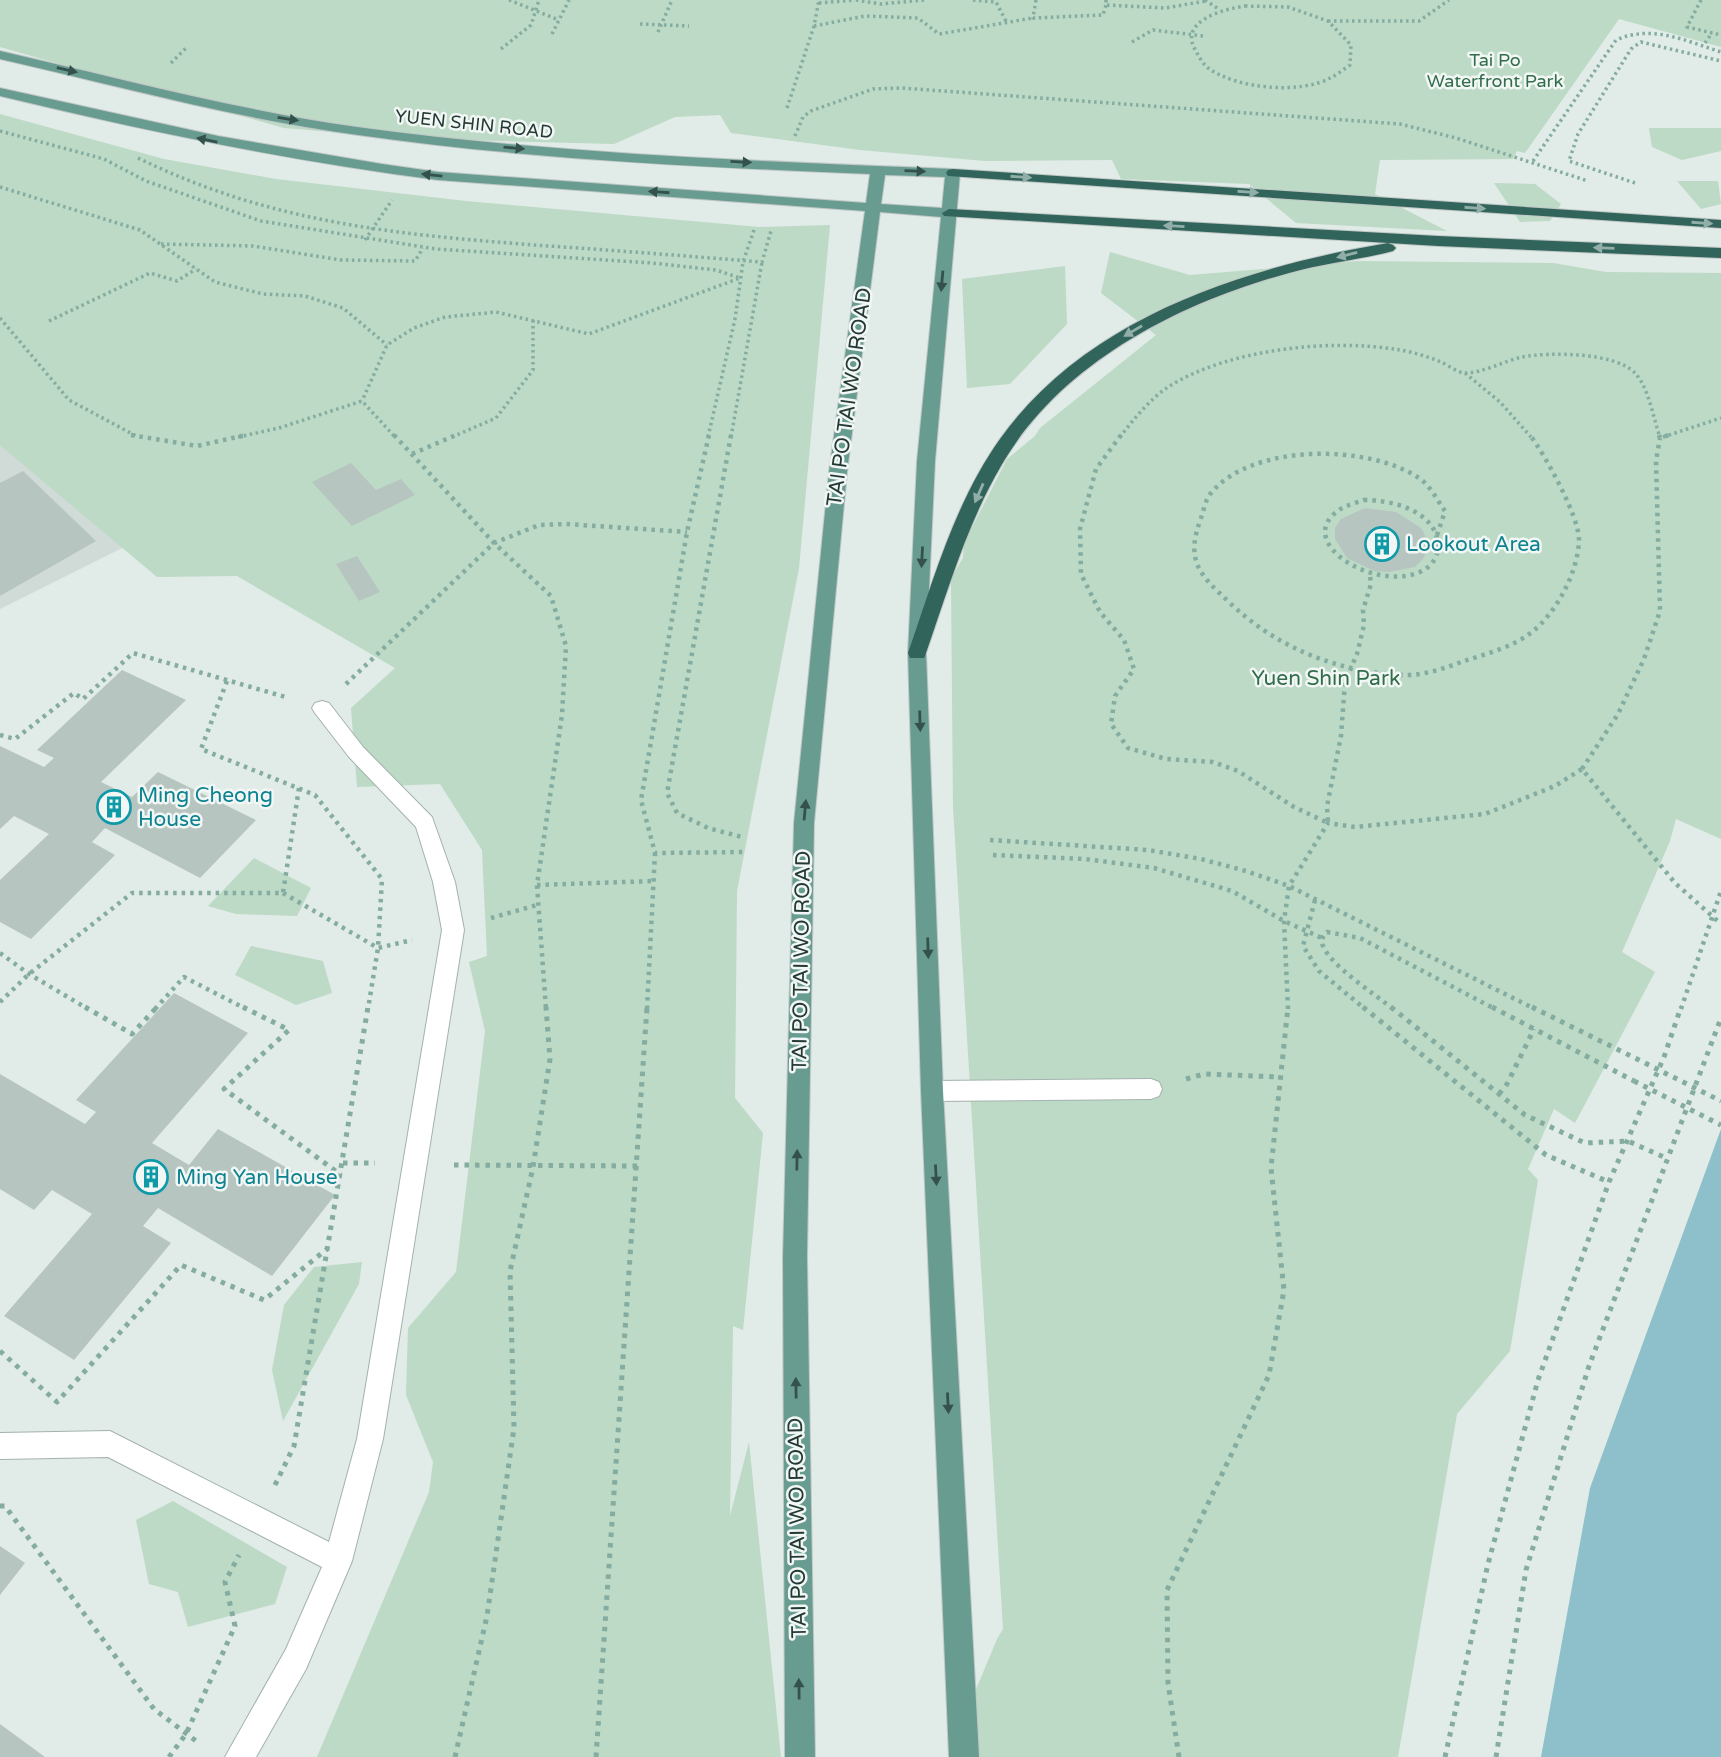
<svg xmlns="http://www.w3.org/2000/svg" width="1721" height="1757" font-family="'Varela Round',sans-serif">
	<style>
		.built { fill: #d0dad6 }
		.green { fill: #bcdac5 }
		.water { fill: #8ec0cb }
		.building { fill: #b7c5c0 }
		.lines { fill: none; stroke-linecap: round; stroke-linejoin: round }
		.lane-casing { stroke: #a4b2ae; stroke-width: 2 }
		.primary-casing { stroke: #c1c8c6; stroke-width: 2 }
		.highway-casing { stroke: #c1c8c6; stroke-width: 2 }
		.path-far2 { stroke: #84aca0; stroke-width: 3.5; stroke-dasharray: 2.5 3.5; stroke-linecap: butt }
		.path-far1 { stroke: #84aca0; stroke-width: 4.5; stroke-dasharray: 3.5 5; stroke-linecap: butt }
		.path { stroke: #84aca0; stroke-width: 5; stroke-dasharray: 4.5 6; stroke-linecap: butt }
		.lane { fill: #fff; fill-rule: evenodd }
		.primary { fill: #699c91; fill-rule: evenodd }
		.highway { fill: #31645b; fill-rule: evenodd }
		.path-bridge { stroke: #84aca0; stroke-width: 5; stroke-dasharray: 4.5 6; stroke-linecap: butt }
		.oneway { fill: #34524b }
		.oneway2 { fill: #92aea8 }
		.labels { text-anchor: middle; stroke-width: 5; stroke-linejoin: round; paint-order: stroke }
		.far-park-label { font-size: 18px; fill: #316d4a; stroke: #f2f7f5 }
		.far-street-label { font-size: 18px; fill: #233a34; stroke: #f2f7f5 }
		.street-label { font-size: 21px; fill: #233a34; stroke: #f2f7f5 }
		.culture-label { font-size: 21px; fill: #0d838f; stroke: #f2f7f5; text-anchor: start }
		.park-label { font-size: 21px; fill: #316d4a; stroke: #f2f7f5 }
	</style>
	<rect width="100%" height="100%" fill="#e1ebe7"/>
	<path class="built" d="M0 399 172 523 0 609Z"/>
	<path class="green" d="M0 0H1721V47L1619 19 1525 153 1517 151 1513 159 1380 160 1375 194 1447 231 1296 223 1249 184 1121 179 1112 160 985 161 860 150 731 133 720 115 675 117 614 144 417 139 284 128 0 47Z
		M0 114 164 159 276 179 466 201 759 227 830 225 799 568 737 891 735 1098 763 1133 743 1330 733 1326 730 1516 749 1442 781 1757H317L429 1492 433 1462 406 1395 408 1328 456 1272 485 1031 469 962 487 956 482 850 440 784 357 787 351 708 395 668 237 576 157 577 0 445Z
		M1649 128H1721V151L1682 160 1652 147Z
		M1677 181H1718L1721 204 1701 209Z
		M1494 183 1535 184 1561 204 1550 221 1520 222Z
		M1110 252 1190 275 1358 261 1553 263 1606 272 1721 273V839L1676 819 1670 841 1622 952 1655 972 1575 1123 1554 1109 1528 1169 1538 1180 1510 1351 1457 1414 1398 1757H948L997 1639 1003 1629 953 807 951 578 963 558 964 543 1007 459 1035 436 1040 428 1156 335 1101 293Z
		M1065 266 1067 324 1010 384 967 388 962 279Z
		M254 858 311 888 297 916 236 914 208 906Z
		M251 946 323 961 332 993 296 1005 235 975Z
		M362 1262 359 1284 283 1421 272 1370 284 1305 314 1267Z
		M173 1501 287 1567 275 1604 188 1627 178 1592 149 1584 136 1520Z"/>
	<path class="water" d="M1721 1129V1757H1541L1590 1488Z"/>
	<path class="building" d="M351 463 376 490 401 479 415 495 352 526 312 482Z
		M23 471 96 541 0 596V483Z
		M1365 508 1396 512 1421 528 1427 539 1428 550 1423 559 1415 567 1389 572 1374 571 1347 558 1335 539V528L1341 519Z
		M357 556 380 592 359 601 336 564Z
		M122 670 186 700 101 782 132 797 158 772 256 820 200 878 105 828 92 842 115 855 31 939 0 922V880L49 834 14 816 0 829V746L44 767 54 758 37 750Z
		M174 993 248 1033 152 1143 189 1165 218 1129 335 1195 272 1276 158 1208 143 1226 171 1243 74 1360 4 1316 92 1214 52 1190 34 1210 0 1189V1074L85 1124 96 1112 76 1100Z
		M0 1546 25 1563 0 1595Z
		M0 1724 45 1757H0Z"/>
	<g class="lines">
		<g class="lane-casing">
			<path id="lane" d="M322 701 329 703 363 747 432 817 455 882 464 930 383 1439 352 1561 306 1669 256 1757H225L286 1649 322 1567 108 1457 0 1459V1433L110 1431 329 1542 357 1439 442 930 433 882 416 827 349 757 315 713 312 708 315 703Z
				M1151 1079 1159 1082 1162 1089 1159 1096 1151 1099 932 1101 924 1098 921 1091 924 1084 932 1081Z"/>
		</g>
		<g class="primary-casing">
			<path id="primary" d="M0 51C119 78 236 110 357 127 554 154 754 161 953 169L960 173 935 461 926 653 943 1091 979 1757H949L921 1091 908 653 917 461 941 217 880 212 847 472 814 823 807 1257 815 1757H785L783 1257 794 823 829 472 865 211 438 180C290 161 145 131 0 96V88L218 136 382 164 438 172 866 203 870 174C699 167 527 159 358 135 237 119 119 86 0 59ZM885 175 945 177 942 208 881 204Z"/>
		</g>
		<g class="highway-casing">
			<path id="highway" d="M953 169 1721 220V228L948 176 946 173 948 170Z
				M949 209 1438 236 1721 248V258L1438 246 944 216 942 213Z
				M1388 243 1393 245 1396 248 1393 251C1359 260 1324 263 1289 273 1179 303 1060 363 1001 466 967 524 948 590 926 653L924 658H910L908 653C933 581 955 502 1000 439 1088 316 1246 267 1388 243Z"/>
		</g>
		<path class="path-far2" d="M509 0 559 20
			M856 0 881 4 924 0
			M973 0 996 2 1007 23
			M1036 0 1033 18 1103 15 1106 5
			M1106 0V5L1165 8 1206 1
			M1205 0 1220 10
			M1701 0 1687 27 1721 35
			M819 3 855 0
			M1245 6 1288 7 1328 21 1351 45 1350 65C1344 69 1338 74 1332 77 1301 95 1237 89 1208 68 1203 64 1199 57 1196 51 1177 21 1224 9 1245 6Z
			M1328 21H1419L1449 0
			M640 24 689 26
			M814 26 865 16 918 18 939 34 1033 18
			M658 32 672 0
			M552 34 569 0
			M1132 42 1153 30 1203 36
			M1705 43 1712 33
			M501 49 531 25 539 0
			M171 63 186 48
			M787 108 814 26 819 0
			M0 131 104 159 146 181 261 221 436 249 652 263 716 270 740 278 589 334 496 312 445 317 414 328 387 345 362 401
			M795 136 803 117 811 111 873 89 902 88 1400 124 1456 138 1588 181
			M138 158C269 222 391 234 534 245 610 250 686 256 762 262L771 231
			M1533 161 1616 40C1652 24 1686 41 1721 52
			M1635 183 1569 161 1578 134 1631 49 1641 42 1721 61
			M0 187 140 230 215 282 263 294 305 296 343 308 387 345
			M365 240 392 200
			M161 244 253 246 341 260 415 261 423 248
			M0 318 69 400 138 437
			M49 321 150 273 177 281 196 269
			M1465 373 1500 402 1531 437
			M238 437 279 428 362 401 395 437
			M452 437 496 418 533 370V320
			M708 437 735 319 743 262 754 230
			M731 437 762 262
			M1120 437C1133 420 1150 399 1168 387 1228 349 1331 338 1400 350 1413 352 1429 357 1441 362 1448 365 1458 373 1465 373 1483 373 1504 361 1522 357 1549 352 1615 352 1635 373 1649 388 1653 418 1660 437
			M1663 437 1721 418"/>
		<path class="path-far1" d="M131 435 197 446 246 435
			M394 435 494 543 551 596 566 646 562 715 537 885 546 1009
			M709 435 687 532 641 800 655 853 743 852
			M731 435 667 793 677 813 708 828 742 837
			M1121 435 1096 469 1080 529 1081 574 1100 612 1124 640 1134 669 1115 696 1111 724 1128 748 1166 759 1213 762 1238 771 1294 807 1328 823 1327 806 1341 736 1345 682 1357 654 1364 625 1363 610 1371 584 1370 576
			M1659 435 1660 438 1669 435
			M412 454 456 435
			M1364 500C1392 500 1439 511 1438 548 1437 558 1432 565 1424 570 1379 595 1291 543 1339 510 1346 505 1356 503 1364 500Z
			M1437 535 1445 511C1437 500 1430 485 1419 478 1368 444 1252 443 1211 493 1205 500 1204 510 1201 518 1185 561 1199 574 1230 603 1277 648 1338 672 1402 675 1423 676 1445 668 1464 661 1486 654 1513 647 1532 632 1557 612 1578 572 1579 540 1579 516 1545 455 1530 435
			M227 681 201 749 315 795 382 879 378 948 368 1009
			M346 684 494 543 539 525 566 524 687 532
			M0 735 15 739 74 693 83 699 133 653 289 698
			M1582 769 1618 714 1644 659 1660 611 1656 461 1660 438
			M990 840 1148 850 1201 859 1246 871 1289 886 1535 1009
			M993 855 1085 859 1154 868 1232 891 1284 921 1322 938
			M537 885 654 881
			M283 893 378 948 412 940
			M1315 900 1303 946 1319 971 1365 1009
			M491 918 537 905
			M0 953 29 974 88 1009
			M0 1002 29 974 132 893H283L299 788
			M155 1009 184 977 246 1009
			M647 1009 655 853
			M1288 1009 1284 921 1289 886 1328 823 1355 827 1485 814 1555 786 1582 769 1675 883 1721 924
			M1393 1009C1375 994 1332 967 1323 946 1320 940 1323 937 1327 932L1360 938 1495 1009
			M1681 1009 1721 891"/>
		<path class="path" d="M85 1007 132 1034 157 1007
			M243 1007 289 1030 224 1089 341 1175
			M1363 1007 1546 1155 1609 1182
			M1391 1007 1525 1115 1585 1143 1628 1141 1666 1158
			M1492 1007 1634 1081
			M1532 1007 1645 1063
			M1186 1079 1204 1074 1279 1077
			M1499 1094 1507 1084 1534 1029
			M343 1163H375
			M454 1165 638 1166
			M0 1351 57 1402 181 1265 264 1300 327 1249
			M275 1485 294 1446 368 1007
			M0 1506H5L154 1709 200 1744
			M169 1757 186 1734 235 1626 225 1582 239 1555
			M455 1757 487 1616 514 1428 510 1271 533 1167 550 1059 546 1007
			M596 1757 647 1007
			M1179 1757 1168 1683 1167 1590 1269 1375 1284 1290 1271 1168 1288 1007
			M1445 1757 1488 1564 1538 1380 1609 1182 1664 1057 1681 1007
			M1496 1757 1526 1570 1589 1366 1721 1018"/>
		<use href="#lane" class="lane"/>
		<use href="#primary" class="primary"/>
		<use href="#highway" class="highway"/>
		<path class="path-bridge" d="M1645 1063 1721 1101
			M1634 1081 1721 1125"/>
	</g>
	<defs><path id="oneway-solid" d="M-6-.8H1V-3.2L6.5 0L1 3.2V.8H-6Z" transform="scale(1.75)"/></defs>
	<g class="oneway">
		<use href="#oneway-solid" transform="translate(67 70) rotate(13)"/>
		<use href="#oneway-solid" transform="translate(288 119) rotate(9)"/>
		<use href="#oneway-solid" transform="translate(207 140) rotate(-169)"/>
		<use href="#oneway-solid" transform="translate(514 148) rotate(5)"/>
		<use href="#oneway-solid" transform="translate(741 162) rotate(3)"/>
		<use href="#oneway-solid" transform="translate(915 171) rotate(2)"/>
		<use href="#oneway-solid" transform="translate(432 175) rotate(-174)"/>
		<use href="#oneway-solid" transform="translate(659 192) rotate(-176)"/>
		<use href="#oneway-solid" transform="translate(942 281) rotate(95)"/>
		<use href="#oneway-solid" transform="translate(922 557) rotate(93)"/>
		<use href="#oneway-solid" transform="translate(920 721) rotate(88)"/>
		<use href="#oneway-solid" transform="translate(805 810) rotate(-85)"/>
		<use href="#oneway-solid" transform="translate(928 948) rotate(88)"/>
		<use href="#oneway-solid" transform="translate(797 1160) rotate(-89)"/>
		<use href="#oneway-solid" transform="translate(936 1175) rotate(87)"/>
		<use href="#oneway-solid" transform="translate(796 1388) rotate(-91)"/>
		<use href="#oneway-solid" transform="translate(948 1403) rotate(87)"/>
		<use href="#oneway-solid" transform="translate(799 1689) rotate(-91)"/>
	</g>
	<g class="oneway2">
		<use href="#oneway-solid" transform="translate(1021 177) rotate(4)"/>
		<use href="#oneway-solid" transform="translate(1248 192) rotate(4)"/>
		<use href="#oneway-solid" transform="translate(1475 208) rotate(4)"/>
		<use href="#oneway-solid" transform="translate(1702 223) rotate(4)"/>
		<use href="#oneway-solid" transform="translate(1174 226) rotate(-177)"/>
		<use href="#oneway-solid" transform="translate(1604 248) rotate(-178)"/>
		<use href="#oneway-solid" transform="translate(1347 255) rotate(166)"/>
		<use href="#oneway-solid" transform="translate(1133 331) rotate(150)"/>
		<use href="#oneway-solid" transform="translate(979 493) rotate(114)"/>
	</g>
	<defs>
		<g id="building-ring" transform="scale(1.75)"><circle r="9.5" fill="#f2f7f5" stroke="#0f9aa8" stroke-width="1.5"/><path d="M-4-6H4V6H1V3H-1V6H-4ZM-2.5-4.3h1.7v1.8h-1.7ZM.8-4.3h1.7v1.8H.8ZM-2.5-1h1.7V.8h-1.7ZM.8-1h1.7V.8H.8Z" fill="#0f9aa8"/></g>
	</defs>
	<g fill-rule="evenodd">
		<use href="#building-ring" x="1382" y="544"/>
		<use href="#building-ring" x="114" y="807"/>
		<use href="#building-ring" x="151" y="1177"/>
	</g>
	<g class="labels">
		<g class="far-park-label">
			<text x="1495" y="66">Tai Po<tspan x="1495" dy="21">Waterfront Park</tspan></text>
		</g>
		<g class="far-street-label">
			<text transform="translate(474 124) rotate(6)" y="6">YUEN SHIN ROAD</text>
		</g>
		<g class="street-label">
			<text transform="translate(849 397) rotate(-82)" y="7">TAI PO TAI WO ROAD</text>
			<text transform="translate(801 961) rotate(-89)" y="7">TAI PO TAI WO ROAD</text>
			<text transform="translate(797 1528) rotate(-91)" y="7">TAI PO TAI WO ROAD</text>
		</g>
		<g class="culture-label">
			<text x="1406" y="551">Lookout Area</text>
			<text x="138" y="802">Ming Cheong<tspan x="138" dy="24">House</tspan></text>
			<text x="176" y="1184">Ming Yan House</text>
		</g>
		<g class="park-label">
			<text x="1326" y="685">Yuen Shin Park</text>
		</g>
	</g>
</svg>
